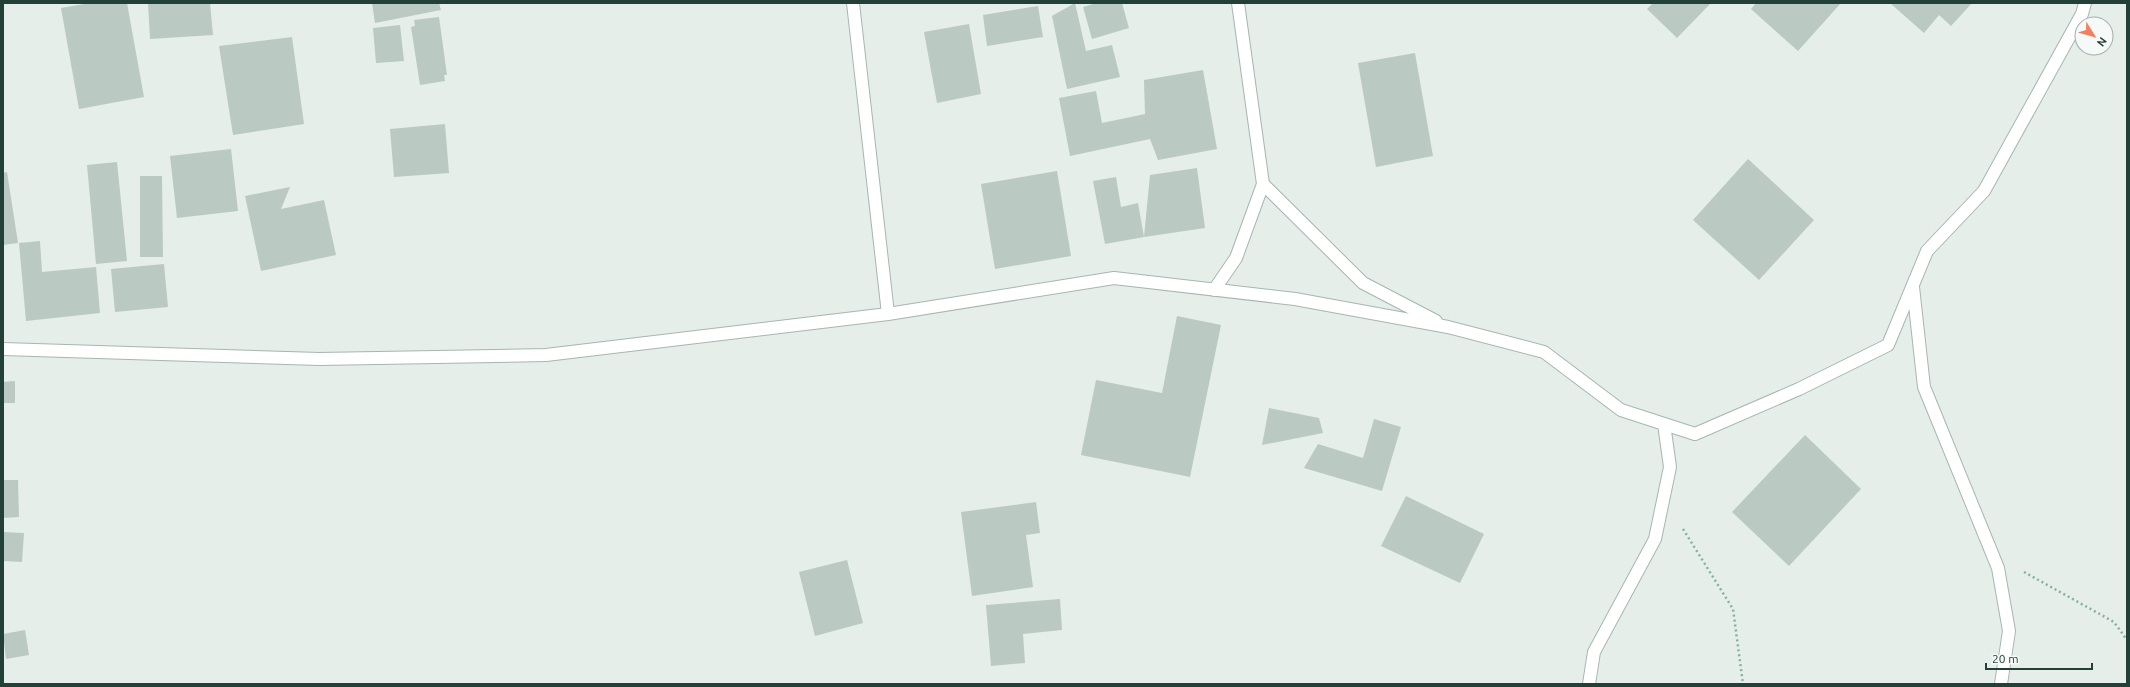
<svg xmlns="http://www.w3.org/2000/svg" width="2130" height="687" font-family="Ubuntu,sans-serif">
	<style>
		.building { fill: #bac9c2 }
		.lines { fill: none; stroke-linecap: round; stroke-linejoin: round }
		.minor-casing { stroke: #a7b6b0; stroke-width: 14 }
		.path { stroke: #85b1a2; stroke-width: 2.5; stroke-dasharray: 2 3; stroke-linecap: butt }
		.minor { stroke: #fff; stroke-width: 12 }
	</style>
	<rect width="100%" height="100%" fill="#e5eee9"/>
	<path class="building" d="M90 3H127L144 97 79 109 61 8Z
		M148 3H210L213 35 150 39Z
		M372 3H439L441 10 375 23Z
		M1075 3 1086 51 1112 45 1120 77 1067 89 1052 16Z
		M1097 3H1122L1129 28 1092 39 1083 7Z
		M1653 3H1711L1677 38 1647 9Z
		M1756 3H1841L1798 51 1751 9Z
		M1890 3H1972L1951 26 1939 15 1924 33Z
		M1038 6 1043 37 987 46 983 15Z
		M439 17 447 75H444L445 81 420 85 411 27 415 26 414 20Z
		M969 24 981 94 937 103 924 32Z
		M400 25 404 61 376 63 373 28Z
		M292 37 304 124 233 135 219 46Z
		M1415 53 1433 156 1376 167 1358 63Z
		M1203 70 1217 149 1158 160 1150 139 1070 156 1059 98 1096 91 1102 123 1145 114 1144 80Z
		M445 124 449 173 394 177 390 129Z
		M231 149 238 211 177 218 170 156Z
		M1748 159 1814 220 1759 280 1693 220Z
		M117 162 127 261 96 264 87 165Z
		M1197 168 1205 228 1144 237 1150 175Z
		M1057 171 1071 256 995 269 981 184Z
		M7 172 18 243 3 245V173Z
		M140 176H162L163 257H140Z
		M1116 177 1121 207 1138 203 1144 237 1105 244 1093 181Z
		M290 187 281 209 324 200 336 255 261 271 245 196Z
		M40 241 42 272 96 267 100 313 26 321 19 243Z
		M164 264 168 307 115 312 111 269Z
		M1177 316 1221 325 1190 477 1081 455 1096 380 1162 393Z
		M15 381V403H3V382Z
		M1269 408 1319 418 1323 433 1262 445Z
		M1374 419 1401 427 1382 491 1304 468 1318 444 1363 458Z
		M1805 435 1861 489 1789 566 1732 512Z
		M3 480H18L19 517 3 518Z
		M1406 496 1484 534 1460 583 1381 546Z
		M1036 502 1040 533 1026 535 1033 587 972 596 961 512Z
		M3 532 24 533 22 562 3 561Z
		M847 560 863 623 815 636 799 572Z
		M1060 599 1062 630 1023 634 1025 663 991 666 986 605Z
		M25 630 29 655 6 659 3 634Z"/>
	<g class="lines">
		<g class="minor-casing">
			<path id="minor" d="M853 3 888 314
				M1263 184 1363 283 1436 321
				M1913 287 1924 387 1998 568 2009 631 2001 684
				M1214 290 1236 258 1263 184 1238 3
				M3 349 319 359 546 355 888 314 1114 278 1295 299 1448 327 1544 352 1621 410 1695 434 1799 389 1888 345 1927 251 1984 191 2082 14 2085 3
				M1589 684 1594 652 1655 539 1670 467 1664 424"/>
		</g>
		<path class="path" d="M1683 529 1733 609 1743 684
			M2024 572 2114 622 2127 640"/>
		<use href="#minor" class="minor"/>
	</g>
	<rect width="2130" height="687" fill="none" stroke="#234038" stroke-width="8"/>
	<g transform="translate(2094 36) rotate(127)"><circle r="19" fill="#f5faf8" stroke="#a1b0ab"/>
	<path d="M0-3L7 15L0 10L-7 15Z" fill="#f27f5e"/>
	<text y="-6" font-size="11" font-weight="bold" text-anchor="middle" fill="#234038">N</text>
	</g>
	<path d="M1986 663v6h106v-6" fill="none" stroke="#234038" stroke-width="2"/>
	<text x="1992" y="663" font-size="12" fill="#234038" stroke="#f5faf8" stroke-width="3" paint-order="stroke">20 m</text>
</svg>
